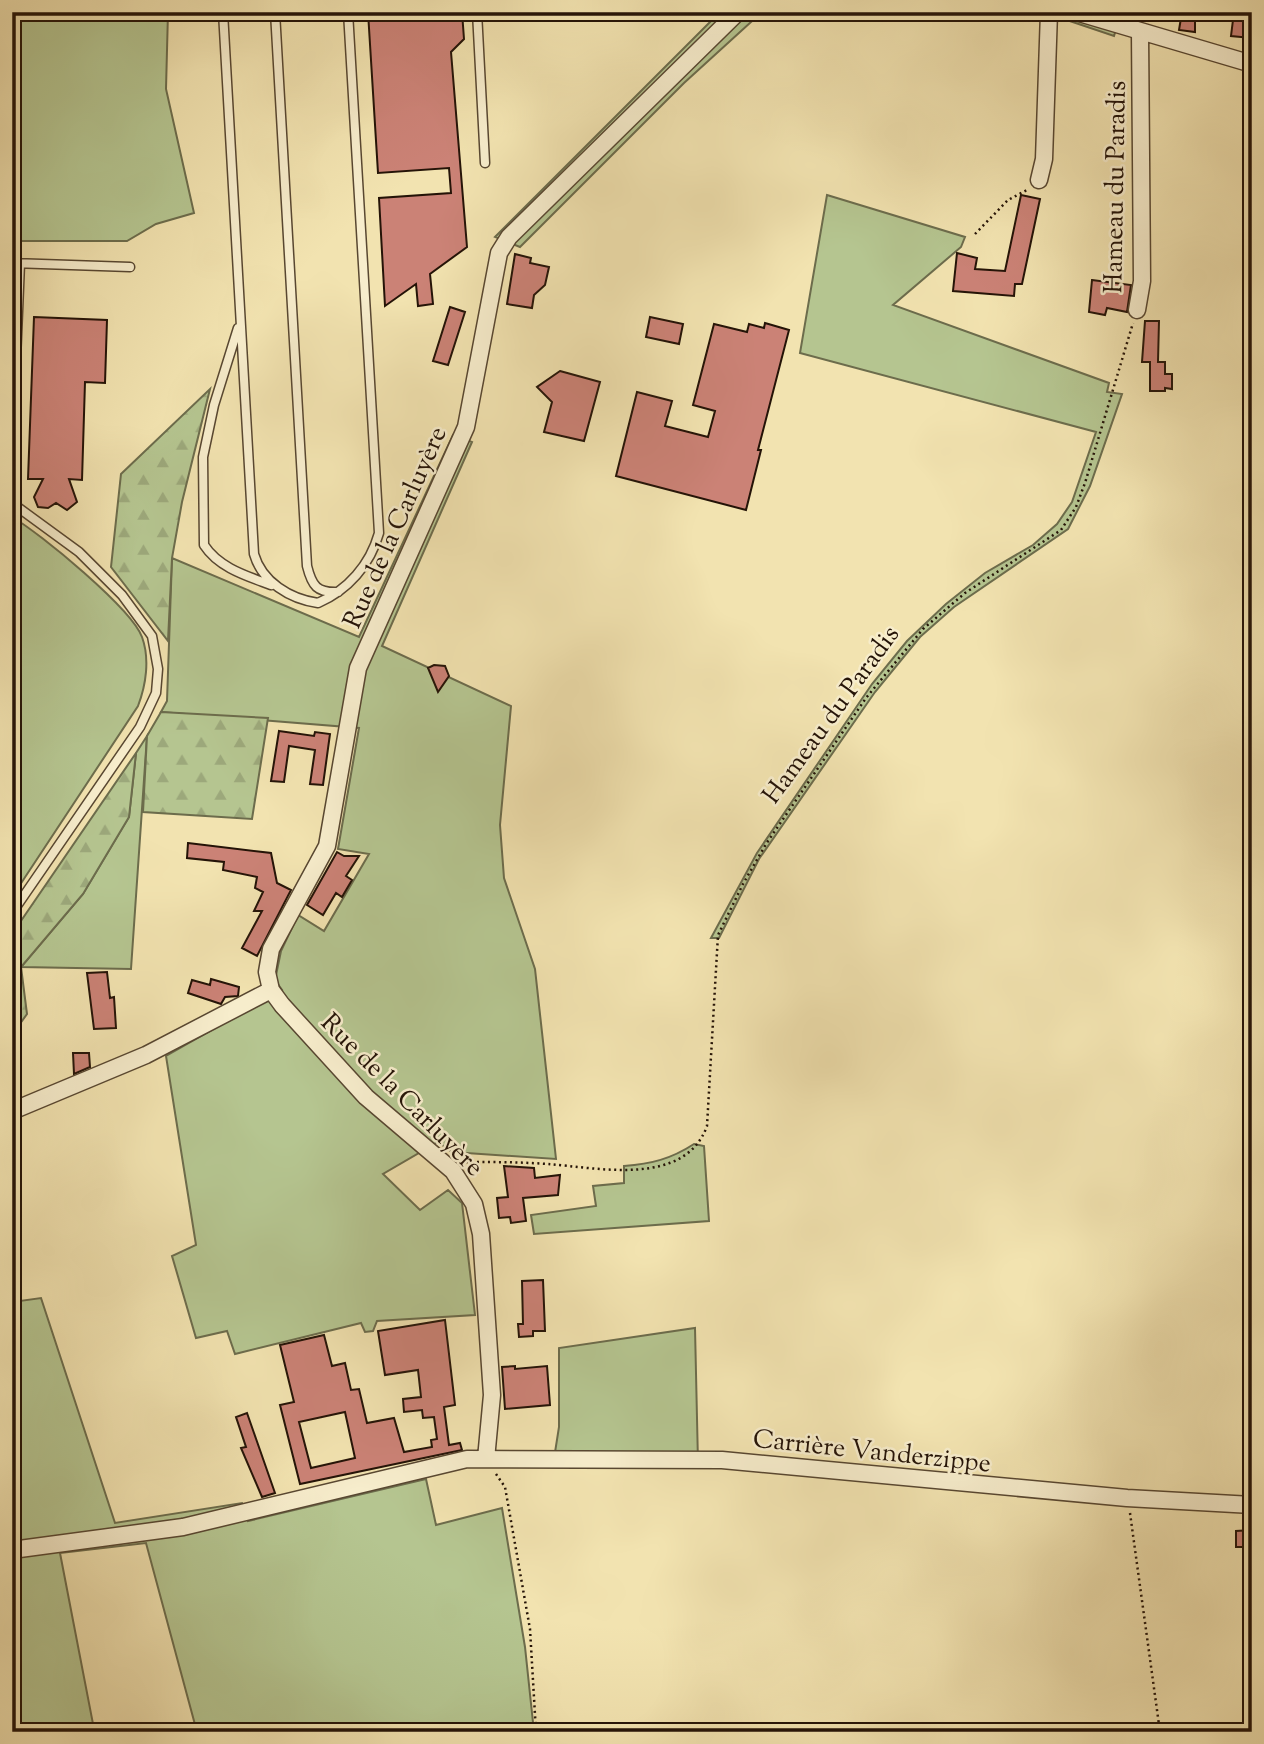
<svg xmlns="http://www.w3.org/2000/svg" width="1264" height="1744" font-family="'Sorts Mill Goudy',serif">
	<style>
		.green { fill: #b5c590; stroke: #6c6c4c; stroke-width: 2 }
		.forest { fill: url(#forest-firs); stroke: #6c6c4c; stroke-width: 2 }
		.building { fill: #cb8276; stroke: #241307; stroke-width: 2; fill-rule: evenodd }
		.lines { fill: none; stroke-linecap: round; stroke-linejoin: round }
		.lane-casing { stroke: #584731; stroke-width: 11 }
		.street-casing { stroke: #584731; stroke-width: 19 }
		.path { stroke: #241307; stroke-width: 2.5; stroke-dasharray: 2 3.5; stroke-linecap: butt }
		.lane { stroke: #f7edcc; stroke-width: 8 }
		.street { stroke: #f7edcc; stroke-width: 16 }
		.labels { text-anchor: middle; stroke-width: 5; stroke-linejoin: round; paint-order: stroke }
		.street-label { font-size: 26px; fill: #241307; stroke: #f7edcc }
	</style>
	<defs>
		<pattern id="forest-firs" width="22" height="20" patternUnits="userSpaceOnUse" patternTransform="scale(1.75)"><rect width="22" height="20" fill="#b5c590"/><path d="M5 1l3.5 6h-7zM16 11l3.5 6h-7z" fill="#9ca87b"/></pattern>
	</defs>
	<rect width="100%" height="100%" fill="#f2e3b0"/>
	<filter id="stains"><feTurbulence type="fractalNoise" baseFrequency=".00286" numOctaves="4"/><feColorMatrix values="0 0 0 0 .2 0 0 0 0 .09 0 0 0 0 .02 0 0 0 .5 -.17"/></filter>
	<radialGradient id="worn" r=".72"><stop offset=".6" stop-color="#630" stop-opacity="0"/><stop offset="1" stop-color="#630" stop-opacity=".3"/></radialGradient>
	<path class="green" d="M12 12H168L166 89 194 213 156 224 127 241H12Z
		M720 12H762L684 83 520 247 495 237Z
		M1043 12H1119L1121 13 1114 36Z
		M827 195 965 237 961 247 893 305 1109 383 1107 392 1122 394 1090 486 1068 529 954 607 920 637 875 692 759 859 719 938H711L757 853 872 684 907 641 946 604 985 573 1033 545 1057 524 1072 502 1096 432 800 353Z
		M453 435 472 442 382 646 511 706 500 825 504 878 535 969 556 1159 452 1152 438 1142 383 1174 420 1210 448 1190 462 1203 475 1315 377 1321 373 1331 365 1332 361 1323 235 1354 227 1331 196 1338 172 1256 196 1245 166 1056 282 990 275 980 281 951 298 915 324 931 369 854 338 849 359 728 161 712 167 701 172 558 359 637Z
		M12 517C40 533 132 609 142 637 150 659 146 685 138 706L12 897Z
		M147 736 131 969 21 967 83 894 129 817 136 753Z
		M694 1144 704 1146 709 1221 534 1234 531 1215 596 1206 593 1186 624 1183V1166C651 1164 671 1159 694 1144Z
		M41 1298 115 1523 242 1503 248 1521 426 1479 436 1525 502 1508 525 1647 534 1732H197L146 1543 60 1553 94 1729 86 1732H12V1302Z
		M695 1328 698 1463 553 1465 559 1427V1348Z"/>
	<path class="forest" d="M210 389 182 502 172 558 168 641 111 567 121 474Z
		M161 712 268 718 252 819 143 812 147 736Z
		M136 753 129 817 83 894 21 967 27 1014 12 1035V934Z"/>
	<path class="building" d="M368 12H462L464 39 451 52 467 247 430 274 433 304 418 306 416 284 385 306 379 198 451 193 449 168 378 173Z
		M1182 12H1195V32L1179 30Z
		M1234 12H1252L1251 38 1231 36Z
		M1021 195 1040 199 1022 284H1015L1014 296 953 291 957 253 977 258 975 269 1005 271Z
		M515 254 531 258 530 263 549 267 545 285 534 295 532 308 507 304Z
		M1092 280 1131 285 1127 312 1107 308 1105 315 1089 312Z
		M450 307 465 312 448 365 433 361Z
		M34 317 107 320 105 383 85 382 82 480 69 479 77 502 67 510 56 503 48 508 38 507 34 497 43 479H28Z
		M650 317 683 324 679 344 646 337Z
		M1145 321H1159L1158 362H1165V374H1172V389L1165 388V391H1150V362H1142Z
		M765 323 789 330 758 450H761L746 510 616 476 637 392 672 401 665 426 708 437 715 411 693 405 714 324 747 332 749 324 764 328Z
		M560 371 600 382 584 441 544 432 552 402 537 387Z
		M434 665 445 666 449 676 438 692 428 668Z
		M279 731 314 736 315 732 330 734 323 785 310 784 315 750 289 746 284 782 271 781Z
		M188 843 271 853 277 883 291 890 257 956 242 948 262 911H254L263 892 255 888 257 877 223 870 224 862 187 858Z
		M337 852 344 856H359L346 876 352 880 342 897 336 893 323 915 307 905Z
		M107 972 110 998 114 997 116 1028 94 1029 87 973Z
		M211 979 239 987 238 996 225 997 221 1004 188 993 192 980 210 985Z
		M73 1053H89L90 1067 74 1074Z
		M504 1166 534 1168 535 1178 560 1175 558 1195 523 1198 526 1221 511 1223 510 1217 499 1218 497 1198 508 1197Z
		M543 1280 545 1331H533V1336L519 1337 518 1324H523L522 1281Z
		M445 1320 455 1405 444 1407 449 1445 460 1443 462 1450 300 1484 280 1405 294 1402 280 1345 324 1335 332 1366 345 1363 351 1390 359 1389 367 1423 394 1418 404 1452 415 1450 432 1447 431 1440 437 1439 434 1417 423 1418 422 1410 404 1412 403 1399 421 1397 418 1370 385 1375 378 1331ZM345 1412 355 1458 311 1468 299 1422Z
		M515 1366V1369L547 1366 550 1405 505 1409 502 1367Z
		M247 1413 275 1493 262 1497 241 1448 246 1447 236 1417Z
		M1252 1530V1547H1236V1531Z"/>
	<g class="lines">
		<g class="lane-casing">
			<path id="lane" d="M223 12 254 554C262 582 290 599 318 603 348 590 370 565 379 533L348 12
				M275 12 307 566C312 586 317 593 338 592
				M477 12 485 163
				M12 263 130 267
				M238 328 214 405 203 457 204 545C219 568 247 576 271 585
				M12 456 20 263
				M12 503 79 552 122 595 152 636 158 669 156 693 140 727 12 913"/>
		</g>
		<g class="street-casing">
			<path id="street" d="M1076 12 1252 64
				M1039 180 1044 159 1049 12
				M1137 310 1142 281 1140 32
				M12 1111 146 1055 271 990
				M486 1459 492 1395 481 1234 474 1204 453 1171 366 1097 282 1005 271 990 267 972 271 949 327 846 358 668 466 427 499 253 509 237 738 12
				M12 1550 183 1527 467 1459 722 1460 1127 1498 1252 1505"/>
		</g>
		<path class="path" d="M975 234 1008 200 1027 190
			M466 1162C493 1162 520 1162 548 1164 599 1168 685 1187 707 1126L718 935 743 884 766 844 866 698 923 629 965 593 1061 530 1076 507 1085 483 1133 323
			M496 1474 505 1487 530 1629 536 1732
			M1130 1513 1160 1732"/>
		<use href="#lane" class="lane"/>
		<use href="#street" class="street"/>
	</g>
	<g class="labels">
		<g class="street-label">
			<text transform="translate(1114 187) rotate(-89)" y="9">Hameau du Paradis</text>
			<text transform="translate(394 527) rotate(-66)" y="9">Rue de la Carluyère</text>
			<text transform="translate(830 714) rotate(-54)" y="9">Hameau du Paradis</text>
			<text transform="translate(403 1094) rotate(45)" y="9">Rue de la Carluyère</text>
			<text transform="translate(872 1450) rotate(6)" y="9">Carrière Vanderzippe</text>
		</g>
	</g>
	<rect width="1264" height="1744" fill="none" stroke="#f2e3b0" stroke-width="42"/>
	<rect x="14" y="14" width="1236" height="1716" fill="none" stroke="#241307" stroke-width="3.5"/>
	<rect x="21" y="21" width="1222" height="1702" fill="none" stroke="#241307" stroke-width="2"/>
	<rect width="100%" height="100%" filter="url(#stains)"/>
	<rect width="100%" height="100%" fill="url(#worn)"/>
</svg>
